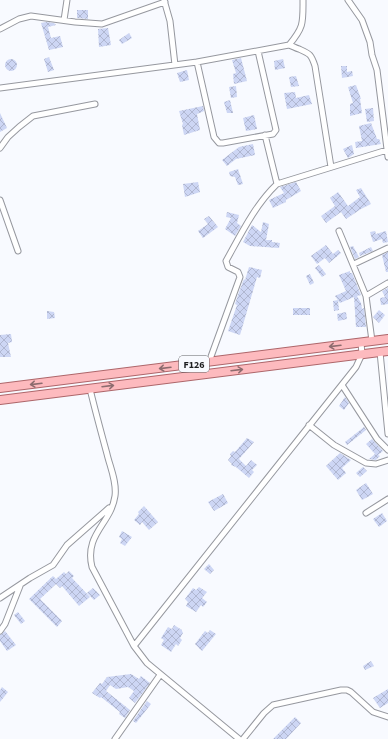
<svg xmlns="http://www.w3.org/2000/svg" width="388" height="739" font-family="'Source Sans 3',sans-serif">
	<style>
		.building { fill: url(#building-cross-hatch) }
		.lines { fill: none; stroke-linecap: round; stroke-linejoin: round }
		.minor-casing { stroke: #96989f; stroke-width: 7 }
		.primary-casing { stroke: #ad666a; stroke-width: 10 }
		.minor { stroke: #fff; stroke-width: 5 }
		.primary { stroke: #fdbabe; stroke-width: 8 }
		.oneway { stroke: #8d6c6f }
		.labels { text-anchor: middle; stroke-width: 3; stroke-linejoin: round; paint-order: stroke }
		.shield { fill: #f8faff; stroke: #5f6063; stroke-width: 1 }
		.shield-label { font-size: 10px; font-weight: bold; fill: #1d1e20 }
	</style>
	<defs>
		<pattern id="building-cross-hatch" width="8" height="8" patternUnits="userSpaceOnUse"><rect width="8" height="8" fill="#cdd6f4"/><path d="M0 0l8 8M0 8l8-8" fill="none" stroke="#b0b7d1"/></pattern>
	</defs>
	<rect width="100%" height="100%" fill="#f8faff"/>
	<path class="building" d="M77 10H88V19L77 18Z
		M46 22 54 23 56 25 48 27 51 38 60 36 63 47 49 50 41 23Z
		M108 28 111 45 99 47 98 29Z
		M129 33 132 38 122 44 119 40Z
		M49 57 54 70 48 72 44 59Z
		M241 58 247 81 234 84 233 74 236 73 232 60Z
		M283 59 285 68 275 70 274 61Z
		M5 65a6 6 0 1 1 12 0a6 6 0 1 1-12 0Z
		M341 66H347V72L352 71 353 76 342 78Z
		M187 70 189 80 180 82 177 73Z
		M296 76 299 86 291 87 289 77Z
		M356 85 361 99H360L362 113 350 116V104L353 103 348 87Z
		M236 86 237 97 231 98 229 87Z
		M295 92 296 98 309 95 312 104 287 109 284 93Z
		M230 100 233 113H227L224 102Z
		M203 106 204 111 197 114 200 130 184 135 182 125 183 124 179 111Z
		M373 108 374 121 367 122 365 109Z
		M0 113 7 128 0 132Z
		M254 115 257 129 246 131 243 118Z
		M371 123 377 139H379L381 144 356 148 355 142 362 141 359 126Z
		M253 144 255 155 236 159 227 166 222 160 239 147Z
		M352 145 354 154 348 158 343 149Z
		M238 169 243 184 238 185 235 177 230 176 229 172Z
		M198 182 200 192 185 197 183 184Z
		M296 182 301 191 286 200V202L273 208 269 200 284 193 280 187Z
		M361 188 371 204 361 209 346 219 341 212 326 223 321 216 335 206 330 198 338 192 348 206 360 197 356 190Z
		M227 212 239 215 237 223 241 226 235 236 225 229 231 218 226 217Z
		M209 216 218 227 203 238 198 231 208 224 204 219Z
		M263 222 269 224 266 240H272V242L280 243 279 248 250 246 243 242 252 225 261 232Z
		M375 231 376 234 386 231 388 242 383 243 382 239 373 242 370 232Z
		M326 245 333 254 338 250 341 253 329 263 325 258 317 264 311 256Z
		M353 246 359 257 355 259 350 247Z
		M371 247 373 251 360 256 359 253Z
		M388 252V272H386L382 255Z
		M319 265 326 274 322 277 315 268Z
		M249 267 262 270 260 278 257 277 240 335 228 331 237 305 235 304 239 292 244 279 245 280Z
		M350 271V273H352L361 295 357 296 361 303 362 309 364 308 366 327H356L354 297 340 303 335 296 346 291 339 275Z
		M310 274 314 283 310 285 306 276Z
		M388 288V304L381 305 380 298 385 297 382 291Z
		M338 300 339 310 334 311 333 301Z
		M293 308H310V315H293Z
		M379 310 385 315 379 323 373 317Z
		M47 311 54 312 55 318 47 319Z
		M346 312 347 319 338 321 337 314Z
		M11 334 12 342 8 343 11 357H0V335Z
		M345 397 349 403 344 410 339 406Z
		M364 427 366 430 347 445 345 442Z
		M247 438 254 442 239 459 246 466 251 460 257 465 252 470 254 472 249 478 236 467 231 465 232 464 228 460 231 456 230 454 233 451 235 452Z
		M372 439 383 451 378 455 380 456 376 460 369 459 375 454 366 444Z
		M340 453 351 460 342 468 346 473 338 480 326 466Z
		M363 467 367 471 360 477 356 473Z
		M366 483 373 494 362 500 356 490Z
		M223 494 228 503 214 511 208 502Z
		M144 506 158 522 149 530 142 522 140 525 134 520 139 514 138 512Z
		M382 513 387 521 379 527 373 519Z
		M122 531 132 537 125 546 120 543 122 539 119 537Z
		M209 564 214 570 210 574 204 569Z
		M69 571 74 576 72 578 90 597 79 606 62 586 60 588 56 584 40 599 62 621 57 627 29 599 53 576 56 579 64 572 66 574Z
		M199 587 207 592 202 598 207 602 203 607 201 605 196 612 186 606 188 602 185 599 193 588 196 590Z
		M93 588 100 595 94 600 87 593Z
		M18 612 25 621 21 624 14 615Z
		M174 625 182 630V631L183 633 180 638 182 640 178 646 176 644 171 652 161 645 164 640 161 638 168 627 172 629Z
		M210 630 216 634 202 651 195 644 205 631 208 633Z
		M5 631 16 645 7 651 0 641V635Z
		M371 661 374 666 365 670 363 666Z
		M131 674 139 679 141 676 150 683 135 703 129 698 134 691 128 687 116 689 110 685 106 691 130 710 125 718 119 714 120 712 101 697 100 698 92 693 100 683 102 684 107 677Z
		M2 687 8 692 0 702V690Z
		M388 689V703L380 708 373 698Z
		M147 701 151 704 136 723 133 721Z
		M295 717 301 723 286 739H273Z"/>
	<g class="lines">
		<g class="minor-casing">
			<path id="minor" d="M164 0 170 21 175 65
				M348 0 362 20 370 42 372 55 377 70 388 157
				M64 20 67 0
				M0 29 19 19 31 16 75 22 102 24 165 2
				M289 45C304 27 303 23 303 0
				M197 62 214 137 219 143H223L273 134 276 130 258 51
				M0 88 197 62 289 45C293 46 295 48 299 49 310 54 311 54 315 66L331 167
				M265 135 277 184 387 150
				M0 148 8 137 19 127 33 116 95 104
				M0 200 18 251
				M339 231 366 296 372 341
				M354 264 388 248
				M366 296 388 283
				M380 352 388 434
				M209 362 240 277 238 272 228 267 226 261C241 234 255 205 277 184
				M342 385 377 439 388 450
				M90 389C95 410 101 432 107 454 110 467 117 482 115 496 111 524 84 534 92 567L134 646 147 663 239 739
				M309 425 334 445 366 463 376 464 388 460
				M366 513 388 499
				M0 598 30 578 53 565 67 545 109 508
				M0 631 5 624 20 586
				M134 646 356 367 362 354 361 343
				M115 739 160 675
				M243 739 264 713 273 705 341 690H347L351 692 373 712 388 717"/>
		</g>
		<g class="primary-casing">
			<path id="primary" d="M0 388 388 339
				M0 400 388 351"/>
		</g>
		<use href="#minor" class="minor"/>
		<use href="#primary" class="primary"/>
	</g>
	<defs><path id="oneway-shaft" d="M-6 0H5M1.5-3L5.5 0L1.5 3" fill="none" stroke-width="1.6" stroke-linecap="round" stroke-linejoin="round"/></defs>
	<g class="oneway">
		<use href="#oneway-shaft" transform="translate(335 346) rotate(173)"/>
		<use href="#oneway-shaft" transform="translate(165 368) rotate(173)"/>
		<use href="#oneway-shaft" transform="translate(237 370) rotate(-7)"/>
		<use href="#oneway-shaft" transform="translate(36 384) rotate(173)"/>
		<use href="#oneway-shaft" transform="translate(108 386) rotate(-7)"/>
	</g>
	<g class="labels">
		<rect class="shield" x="179" y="356" width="30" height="16" rx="3"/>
		<g class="shield-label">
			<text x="194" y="368">F126</text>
		</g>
	</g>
</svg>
